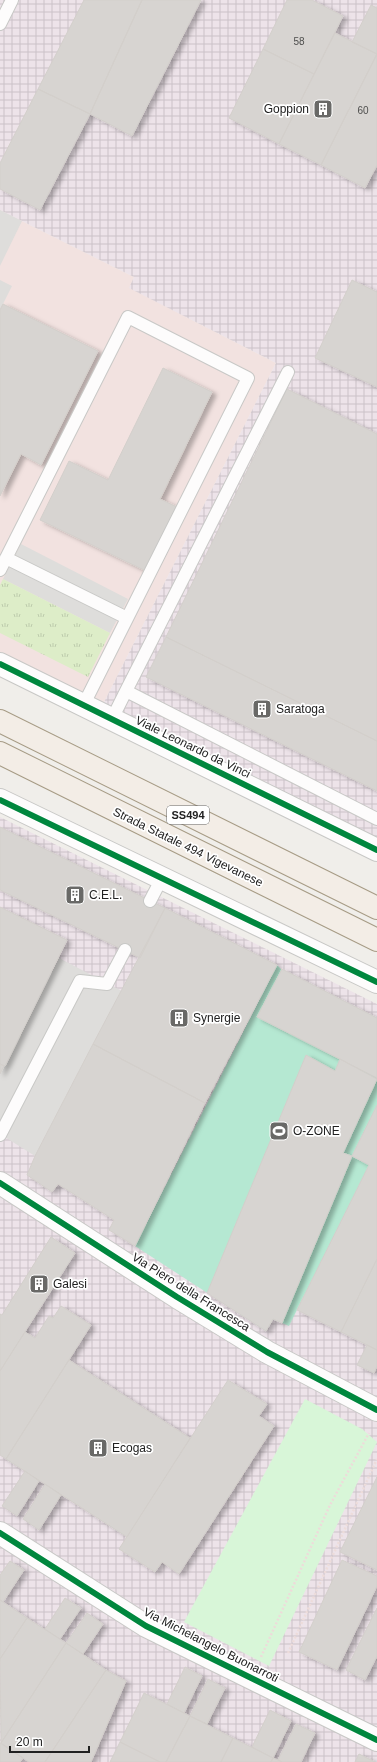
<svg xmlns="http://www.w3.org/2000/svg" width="377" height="1762" font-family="Arial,sans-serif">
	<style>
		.commercial { fill: #f2e2e0 }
		.industrial { fill: url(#industrial-grid) }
		.religious { fill: #dedddb }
		.grass { fill: url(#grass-tufts) }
		.park { fill: #d8f6d8 }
		.pitch { fill: #b5e8d2 }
		.building { fill: #d7d4d1; stroke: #d3cfcb; filter: url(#shadow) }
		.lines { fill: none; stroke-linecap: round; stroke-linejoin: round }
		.lane-casing { stroke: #c8c8c6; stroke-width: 14 }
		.street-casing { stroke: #c8c8c6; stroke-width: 24 }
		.primary-casing { stroke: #a79c86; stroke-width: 24 }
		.path { stroke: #eddcda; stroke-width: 2.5; stroke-dasharray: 2 2; stroke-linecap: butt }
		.lane { stroke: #fdfcfc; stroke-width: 12 }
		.street { stroke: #fdfcfc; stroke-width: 22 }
		.primary { stroke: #f3ede6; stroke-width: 22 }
		.cycleway-casing { stroke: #fff; stroke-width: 8 }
		.cycleway { stroke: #00873e; stroke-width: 6 }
		.labels { text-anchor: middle; stroke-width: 3.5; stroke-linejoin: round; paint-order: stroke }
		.number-label { font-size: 10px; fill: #4e4e4d }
		.shield { fill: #fff; stroke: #646464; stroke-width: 1 }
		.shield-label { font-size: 11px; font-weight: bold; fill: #212121 }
		.poi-label { font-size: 12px; fill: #212121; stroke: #fff; text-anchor: start }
		.street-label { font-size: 12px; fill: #212121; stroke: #fff }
	</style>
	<defs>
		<pattern id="industrial-grid" width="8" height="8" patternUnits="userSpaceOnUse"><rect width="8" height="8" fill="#ede3e9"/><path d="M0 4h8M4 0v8" fill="none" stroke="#cbc2c8"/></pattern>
		<pattern id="grass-tufts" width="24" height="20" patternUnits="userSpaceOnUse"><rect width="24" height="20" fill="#ddedc8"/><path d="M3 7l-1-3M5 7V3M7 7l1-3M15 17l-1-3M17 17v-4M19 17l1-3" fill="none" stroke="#bdcbac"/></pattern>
		<filter id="shadow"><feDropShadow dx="4.5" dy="2.5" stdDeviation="2" flood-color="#0004"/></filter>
	</defs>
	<rect width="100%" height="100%" fill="#f0eeea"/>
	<path class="commercial" d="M0 210 134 277 130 288 276 363 101 708 0 656Z"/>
	<path class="industrial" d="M0 0H377V843L101 708 276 363 129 288 134 277 0 210Z
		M0 817 377 1004V1762H0Z"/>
	<path class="religious" d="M0 210 22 221 0 266Z
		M0 280 12 286 0 310Z
		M21 544 128 599 110 633 3 579Z
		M59 958 122 991 35 1156 0 1134V1074Z"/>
	<path class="grass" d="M3 579 110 633 88 677 0 633V585Z"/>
	<path class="park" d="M305 1399 362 1429 377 1442 269 1666 184 1622Z"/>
	<path class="pitch" d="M277 965 282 970 377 1018V1105L352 1156 369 1165 289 1326 273 1319 266 1331 135 1246Z"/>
	<path class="building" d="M84 0H142L90 114 38 89Z
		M142 0H201L132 136 90 114Z
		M287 0H312L343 16 314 74 263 49Z
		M371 5 377 8V54L352 42Z
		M335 33 377 54 321 165 279 144Z
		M263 49 314 74 279 144 229 118Z
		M377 54V165L365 188 321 165Z
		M38 89 90 114 40 210 0 189V163Z
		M352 280 377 292V387L315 358Z
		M3 304 98 351 41 465 21 454 0 496V310Z
		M163 368 212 392 160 499 177 507 146 571 40 520 69 461 108 480Z
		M287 389 377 434V741L166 637Z
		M166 637 377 741V791L146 677Z
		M0 827 165 908 140 958 0 890Z
		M0 907 67 940 5 1066 0 1064Z
		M165 908 277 965 205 1103 93 1044Z
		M282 969 377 1018V1078L257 1017Z
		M93 1044 205 1103 135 1246 109 1230 114 1220 58 1184 52 1192 27 1175 35 1156Z
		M306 1055 335 1071 340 1059 377 1079 343 1153 352 1156 282 1323 273 1319 266 1331 207 1293Z
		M0 1064 4 1066 0 1074Z
		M377 1105V1259L341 1332 297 1310 369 1165 352 1156Z
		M51 1237 75 1253 0 1371V1314L2 1315Z
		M377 1259V1350L341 1332Z
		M61 1306 91 1325 6 1459 0 1455V1371L25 1332 35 1338 49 1316 53 1318Z
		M367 1345 377 1350V1366L374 1373 357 1365Z
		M69 1360 190 1438 127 1537 6 1459Z
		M228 1380 267 1404 259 1416 274 1426 179 1574 162 1562 155 1572 119 1549Z
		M25 1471 39 1481 17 1516 2 1506Z
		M377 1477V1570L340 1552Z
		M45 1484 61 1495 39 1530 23 1519Z
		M342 1560 377 1576V1586L337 1670 299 1652Z
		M10 1561 24 1570 3 1602 0 1600V1575Z
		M65 1598 81 1608 60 1639 45 1629Z
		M0 1600 27 1618 0 1659Z
		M377 1608V1656L365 1680 346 1670Z
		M87 1613 103 1624 83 1654 66 1643Z
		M27 1618 66 1643 1 1743 0 1659Z
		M66 1643 106 1670 45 1762H29L1 1743Z
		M185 1667 202 1676 184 1713 167 1704Z
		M106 1670 126 1681 91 1762H45Z
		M208 1679 225 1688 207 1724 190 1716Z
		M144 1693 190 1716 166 1762H160L120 1742Z
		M270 1710 291 1721 273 1758 252 1747Z
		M190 1716 233 1738 221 1762H166Z
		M296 1724 315 1733 301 1762H282L278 1760Z
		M233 1738 273 1758 271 1762H221Z
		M120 1742 160 1762H110Z
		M0 1743 23 1758 20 1762H0Z
		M359 1754 375 1762H355Z
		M273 1758 278 1760 282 1762H271Z"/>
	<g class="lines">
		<g class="lane-casing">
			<path id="lane" d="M0 24 12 0
				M288 372 126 691 377 819
				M6 558 127 618
				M0 570 128 317 248 378 83 706
				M112 719 126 691
				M150 901 162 878
				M0 1135 80 981 107 984 125 950"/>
		</g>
		<g class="street-casing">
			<path id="street" d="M0 664 377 850
				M0 800 377 982
				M0 1183 177 1297 267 1352 377 1410
				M0 1533 146 1626 377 1740"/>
		</g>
		<g class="primary-casing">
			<path id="primary" d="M0 721 377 908
				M0 753 377 940"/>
		</g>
		<path class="path" d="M288 1653 377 1459
			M261 1657 330 1505 369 1433"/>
		<use href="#lane" class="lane"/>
		<use href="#street" class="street"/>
		<use href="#primary" class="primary"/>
		<g class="cycleway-casing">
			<path id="cycleway" d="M0 664 377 850
				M0 800 377 982
				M0 1183 177 1297 267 1352 377 1410
				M0 1533 146 1626 377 1740"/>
		</g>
		<use href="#cycleway" class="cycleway"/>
	</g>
	<defs>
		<g id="building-square" transform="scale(1)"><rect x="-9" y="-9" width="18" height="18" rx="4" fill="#696967" stroke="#fff"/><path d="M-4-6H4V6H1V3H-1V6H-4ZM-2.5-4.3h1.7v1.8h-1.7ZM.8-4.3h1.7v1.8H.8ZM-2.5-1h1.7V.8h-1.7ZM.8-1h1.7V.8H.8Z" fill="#fff"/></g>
		<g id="stadium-square" transform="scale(1)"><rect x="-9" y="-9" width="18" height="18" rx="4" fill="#696967" stroke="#fff"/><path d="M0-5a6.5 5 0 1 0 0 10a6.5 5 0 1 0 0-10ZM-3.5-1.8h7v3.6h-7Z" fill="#fff"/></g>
	</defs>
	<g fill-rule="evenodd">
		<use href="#building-square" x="323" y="109"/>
		<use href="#building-square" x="262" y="709"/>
		<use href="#building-square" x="75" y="895"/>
		<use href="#building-square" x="179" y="1018"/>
		<use href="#stadium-square" x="279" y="1131"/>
		<use href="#building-square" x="39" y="1284"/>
		<use href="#building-square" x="98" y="1448"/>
	</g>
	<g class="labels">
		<g class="number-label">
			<text x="299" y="45">58</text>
			<text x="363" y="114">60</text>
		</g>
		<rect class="shield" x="167" y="806" width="42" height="18" rx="3"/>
		<g class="shield-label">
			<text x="188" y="819">SS494</text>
		</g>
		<g class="poi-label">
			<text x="309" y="113" text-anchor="end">Goppion</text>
			<text x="276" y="713">Saratoga</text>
			<text x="89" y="899">C.E.L.</text>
			<text x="193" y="1022">Synergie</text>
			<text x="293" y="1135">O-ZONE</text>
			<text x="53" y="1288">Galesi</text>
			<text x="112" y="1452">Ecogas</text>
		</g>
		<g class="street-label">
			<text transform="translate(193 747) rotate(26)" y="4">Viale Leonardo da Vinci</text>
			<text transform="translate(188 847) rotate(26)" y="4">Strada Statale 494 Vigevanese</text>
			<text transform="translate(191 1292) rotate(32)" y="4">Via Piero della Francesca</text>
			<text transform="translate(211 1645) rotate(27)" y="4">Via Michelangelo Buonarroti</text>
		</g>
	</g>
	<path d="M10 1746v6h79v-6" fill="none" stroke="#212121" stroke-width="2"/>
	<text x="16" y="1746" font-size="12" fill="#212121" stroke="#ffffff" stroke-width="3" paint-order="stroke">20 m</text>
</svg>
